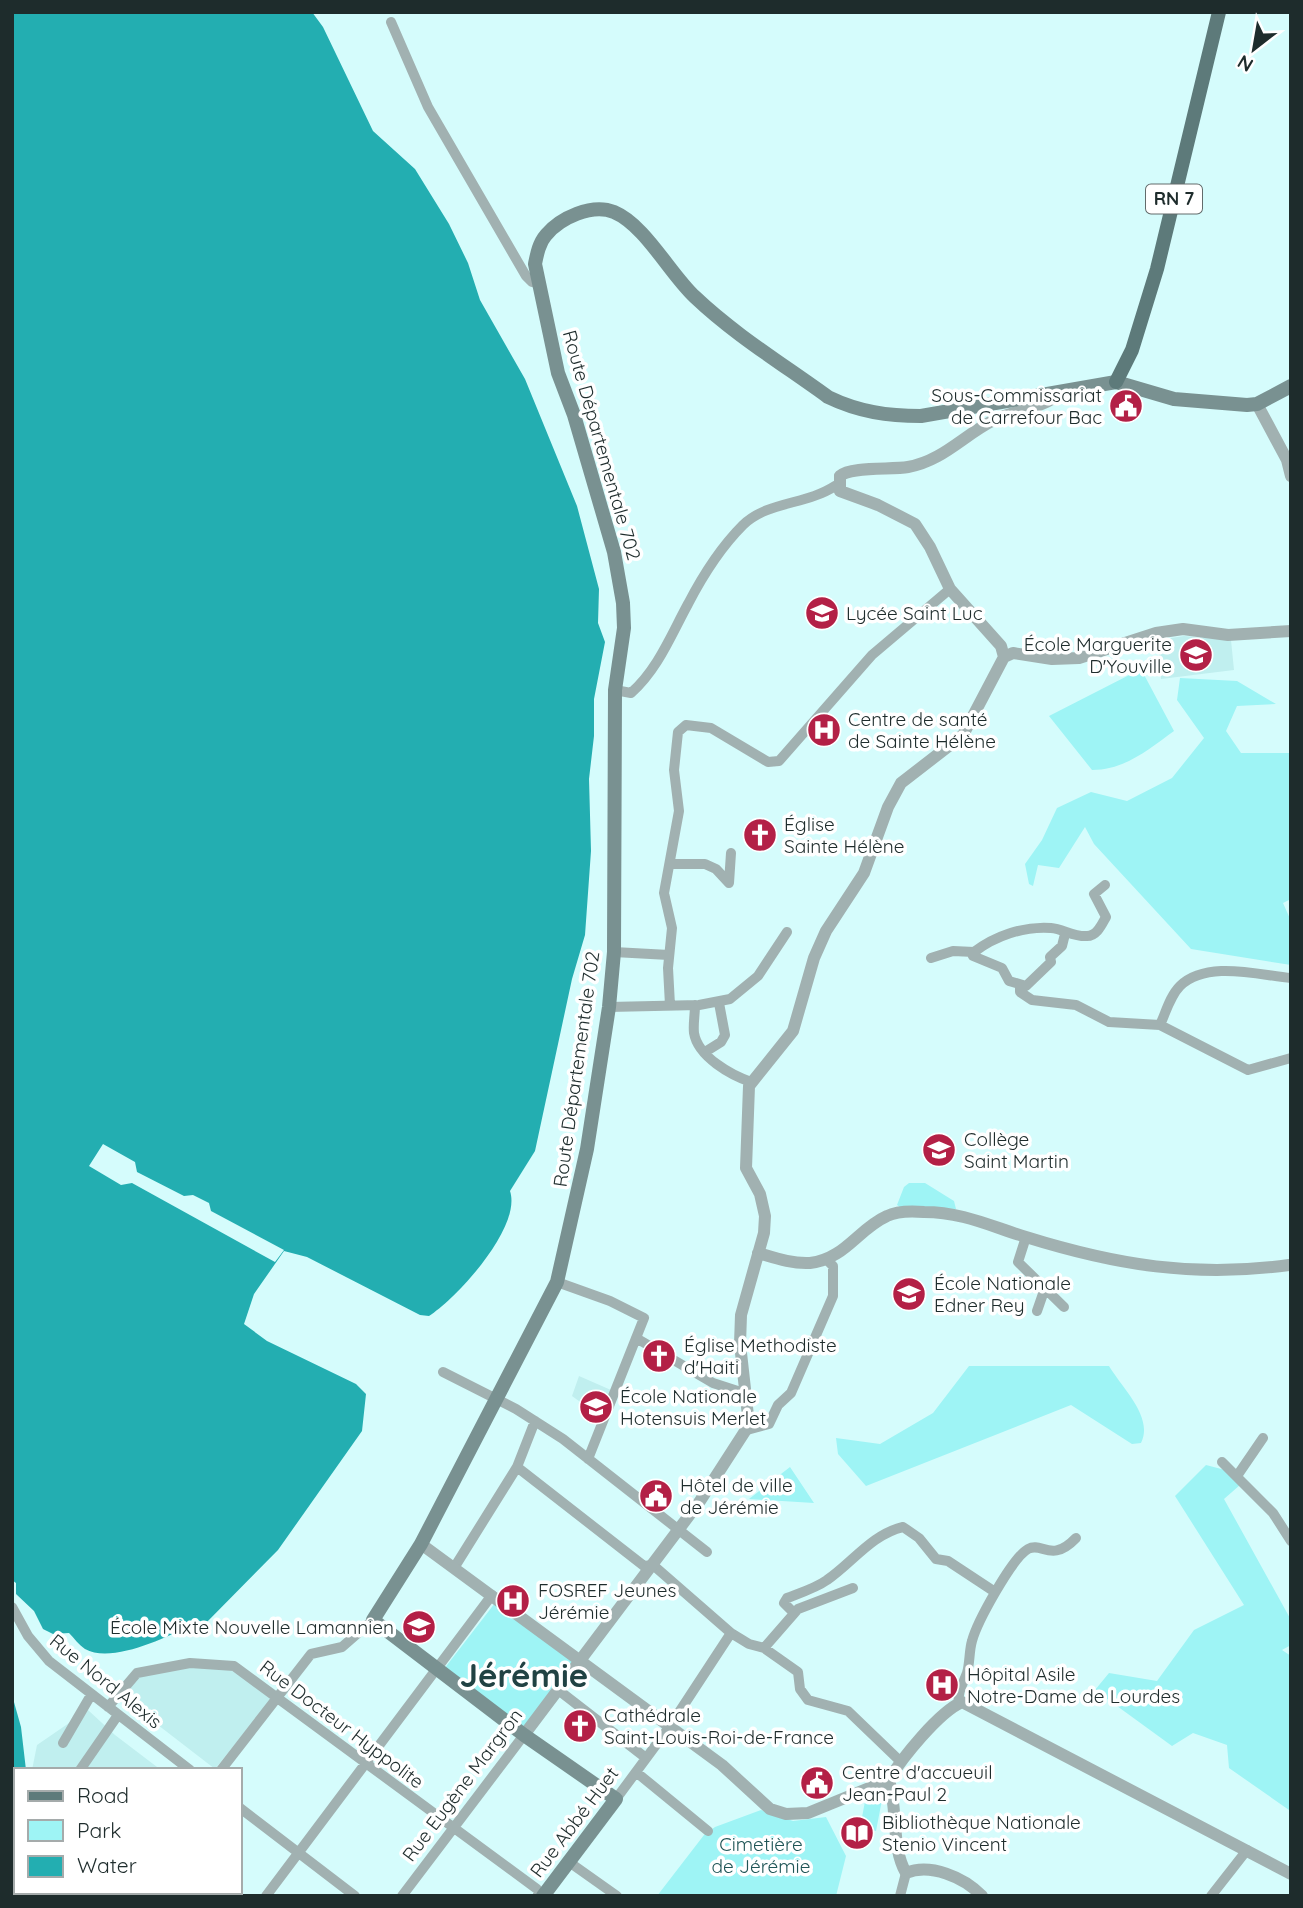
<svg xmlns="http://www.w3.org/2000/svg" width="1303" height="1908" font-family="Quicksand,sans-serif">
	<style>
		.built { fill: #c0efef }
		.green { fill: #9ef4f5 }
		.water { fill: #23aeb1 }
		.pier { fill: #d5fcfc }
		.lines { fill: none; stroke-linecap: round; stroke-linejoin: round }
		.minor { stroke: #a1b1b1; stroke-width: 10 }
		.tertiary { stroke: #a1b1b1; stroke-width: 12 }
		.secondary { stroke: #799191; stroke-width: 14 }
		.primary { stroke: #5d7a7a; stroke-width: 14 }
		.labels { text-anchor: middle; stroke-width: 7; stroke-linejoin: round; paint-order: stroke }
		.shield { fill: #fff; stroke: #626b6b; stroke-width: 2 }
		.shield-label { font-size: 18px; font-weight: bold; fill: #1e2c2c }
		.poi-label { font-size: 19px; fill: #1e2c2c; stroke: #fff; text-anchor: start }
		.street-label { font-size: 19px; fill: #1e2c2c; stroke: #fff }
		.park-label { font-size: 19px; fill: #1f5556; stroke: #fff }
		.town-label { font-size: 33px; font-weight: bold; fill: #214243; stroke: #fff }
	</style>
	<rect width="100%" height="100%" fill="#d5fcfc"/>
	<path class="built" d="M1184 636 1231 640 1234 670 1161 679 1158 640Z
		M579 1376 611 1390 602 1418 572 1396Z
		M197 1665 231 1668 273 1697 215 1769 123 1698 138 1677Z
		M88 1710 115 1735 161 1770H32L37 1745Z
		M47 1892H130L127 1896H48Z"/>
	<path class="green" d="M1141 669 1174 731C1149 749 1125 770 1092 770L1049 716Z
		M1180 678 1237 681 1276 704 1237 706 1226 731 1241 753H1291V899L1283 903 1291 921V965L1191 949 1094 844 1085 827 1059 868 1038 865 1033 886 1029 884 1025 864 1042 840 1057 808 1091 792 1127 801 1172 778 1204 738 1177 700Z
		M909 1183H925L954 1201 956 1209 900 1207 897 1205 904 1187Z
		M969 1366H1109C1122 1388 1154 1417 1141 1443L1132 1444 1071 1405 866 1486 838 1454 836 1438 880 1444 933 1413Z
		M1206 1465 1229 1471 1240 1485 1224 1499 1291 1620V1645L1282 1650 1291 1656 1289 1810 1229 1768 1227 1745 1193 1733 1172 1746 1095 1690 1109 1673 1157 1681 1194 1630 1244 1605 1175 1496Z
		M790 1467 814 1503 749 1499Z
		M495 1603 574 1660 522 1729 444 1669Z
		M866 1796 882 1800 876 1831 860 1828Z
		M761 1810 793 1821 826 1817 846 1856 836 1896H657L704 1835 715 1827Z"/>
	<path class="water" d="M12 12H312L323 27 373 131 415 169 449 224 468 263 480 300 525 379 577 506 599 589 598 623 605 642 594 699V736L589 779 591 851 585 935 572 979 535 1151 510 1191C522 1227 457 1298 429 1316L420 1315 307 1257 284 1251 254 1294 244 1324 267 1341 356 1384 366 1394 362 1431 278 1550 204 1625 194 1632 188 1627C164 1638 111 1664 85 1649 79 1645 74 1638 69 1633L53 1634 43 1629 34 1611 16 1594V1583L12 1580Z
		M12 1695 21 1727 26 1770H16V1792L13 1795 16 1801V1892H45L46 1896H12Z"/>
	<path class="pier" d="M103 1144 135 1162 137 1172 184 1196 193 1195 209 1203 211 1211 284 1250 275 1262 132 1183 121 1185 89 1166Z"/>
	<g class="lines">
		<path class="minor" d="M391 22 428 107 526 276 532 282 540 284
			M615 690 631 693C658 669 671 635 688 604 703 575 720 548 743 525 768 501 806 505 835 486L840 491
			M671 864H705L716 869 729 883 731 853
			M614 952 669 955
			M971 952 973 956 1002 968 1009 981 1026 986 1051 962 1050 957 1062 946 1065 934
			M931 958 953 951 974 952C995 936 1023 926 1051 928 1063 929 1074 937 1087 936 1097 936 1102 924 1106 917L1094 894 1105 885
			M1020 985V992L1032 1000 1076 1005 1109 1022 1160 1025 1248 1070 1291 1058
			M670 1005 668 968 672 928 664 893 679 811 674 770 678 732 686 725 711 728 768 762 779 761 872 655 950 589
			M695 1005C695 1014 693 1024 694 1033 698 1057 731 1075 751 1082
			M609 1007 699 1005 730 999 758 976 787 932
			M1160 1025C1166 1012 1170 996 1180 986 1207 960 1258 975 1291 978
			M705 1052 721 1042 725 1035 719 1003
			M1026 1237 1018 1262 1064 1307
			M557 1282 610 1301 644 1318 588 1459
			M1037 1311 1045 1288
			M636 1338 713 1383 747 1394
			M443 1372 516 1409 563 1439 707 1552
			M747 1430 769 1424 778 1405 791 1393 833 1296V1266L826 1259
			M1222 1462 1273 1513 1291 1541
			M517 1467 644 1566 653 1565 731 1633 749 1644 764 1648 798 1672 800 1689 808 1700 848 1711 900 1761
			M1237 1476 1263 1438
			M454 1568 517 1467 535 1421
			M12 1607 28 1636 49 1661 190 1770
			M794 1613 784 1603 787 1598C800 1593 816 1588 827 1580 852 1563 872 1534 903 1527L919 1538 936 1559 948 1561 995 1592
			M764 1648 798 1609 853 1588
			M557 1689 646 1758
			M959 1704C957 1692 963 1684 967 1673 970 1663 969 1651 972 1641 977 1622 1012 1558 1028 1549 1042 1541 1051 1564 1076 1538
			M108 1707 137 1673 190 1663 234 1666 537 1889 539 1896
			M63 1743 91 1695
			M80 1770 118 1715
			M221 1770 311 1654 342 1647 373 1620
			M636 1772 708 1831
			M616 1799 670 1726 731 1633
			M240 1808 355 1896
			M569 1862 617 1896
			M157 1892 162 1896
			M126 1896 129 1892
			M266 1896 492 1595
			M402 1896 524 1735
			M900 1896 906 1873
			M1211 1896 1247 1850"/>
		<path class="tertiary" d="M1257 404 1287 460 1291 476
			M1004 657 1001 646 950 589 930 547 915 524 878 505 840 491V476C851 466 892 470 908 467 942 461 963 436 992 421 1011 411 1035 410 1052 399V395
			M758 1253C775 1258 792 1264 810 1263 845 1259 858 1229 887 1216 897 1211 912 1211 924 1212 962 1212 990 1226 1026 1237 1116 1265 1195 1278 1289 1265
			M421 1544 722 1765 770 1809 786 1814 808 1813 889 1780
			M524 1735 700 1501 749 1425 740 1344 741 1315 764 1233 765 1216 760 1194 746 1168 749 1086 793 1031 814 958 826 931 864 873 888 807 901 783 963 735 1004 657 1013 653 1052 659 1079 658 1156 633 1183 629 1228 635 1291 631
			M889 1780C901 1759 939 1712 962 1702L1291 1874
			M889 1780C898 1811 891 1847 906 1873 930 1863 964 1877 982 1896"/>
		<path class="secondary" d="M543 1896 616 1799 524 1735 373 1620 421 1544 557 1282 587 1149 609 1007 614 952 615 690 624 628 623 603 614 552 574 415 558 373 535 264C537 254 539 243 546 235 560 218 592 203 614 212 645 225 670 274 695 297 735 335 784 365 828 397 859 412 888 416 921 416L1116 382 1174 399 1247 405 1257 404 1291 386"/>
		<path class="primary" d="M1116 382 1132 350 1157 269 1219 12"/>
	</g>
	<defs>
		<g id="civic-disc" transform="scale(1.75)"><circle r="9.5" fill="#b32046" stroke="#fff"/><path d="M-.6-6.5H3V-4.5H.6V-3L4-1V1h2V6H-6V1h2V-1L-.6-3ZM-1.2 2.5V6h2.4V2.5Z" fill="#fff"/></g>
		<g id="school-disc" transform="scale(1.75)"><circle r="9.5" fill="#b32046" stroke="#fff"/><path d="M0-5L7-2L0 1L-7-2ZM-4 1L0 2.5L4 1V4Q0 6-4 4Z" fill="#fff"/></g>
		<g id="hospital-disc" transform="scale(1.75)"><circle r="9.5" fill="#b32046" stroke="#fff"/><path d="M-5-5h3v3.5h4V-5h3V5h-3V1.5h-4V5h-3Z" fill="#fff"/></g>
		<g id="church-disc" transform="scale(1.75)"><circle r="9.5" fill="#b32046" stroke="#fff"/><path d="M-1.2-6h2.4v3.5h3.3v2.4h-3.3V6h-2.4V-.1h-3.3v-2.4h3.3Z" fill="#fff"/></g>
		<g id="library-disc" transform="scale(1.75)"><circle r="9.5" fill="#b32046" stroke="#fff"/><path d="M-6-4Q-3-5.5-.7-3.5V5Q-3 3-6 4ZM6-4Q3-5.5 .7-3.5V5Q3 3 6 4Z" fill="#fff"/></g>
	</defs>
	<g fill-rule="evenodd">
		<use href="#civic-disc" x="1126" y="406"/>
		<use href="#school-disc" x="822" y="613"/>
		<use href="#school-disc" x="1196" y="655"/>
		<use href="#hospital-disc" x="824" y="730"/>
		<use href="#church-disc" x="760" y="835"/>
		<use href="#school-disc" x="939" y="1150"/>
		<use href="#school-disc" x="909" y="1294"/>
		<use href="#church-disc" x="659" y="1356"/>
		<use href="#school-disc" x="596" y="1407"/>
		<use href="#civic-disc" x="656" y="1496"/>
		<use href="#hospital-disc" x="513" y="1601"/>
		<use href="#school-disc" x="419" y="1627"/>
		<use href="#hospital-disc" x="942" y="1685"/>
		<use href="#church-disc" x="580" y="1726"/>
		<use href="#civic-disc" x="817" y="1783"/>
		<use href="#library-disc" x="857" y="1833"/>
	</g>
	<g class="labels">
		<rect class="shield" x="1146" y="184.5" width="56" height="29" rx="5"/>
		<g class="shield-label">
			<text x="1174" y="205">RN 7</text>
		</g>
		<g class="poi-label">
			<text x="1102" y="402" text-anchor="end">Sous-Commissariat<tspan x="1102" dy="22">de Carrefour Bac</tspan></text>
			<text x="846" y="620">Lycée Saint Luc</text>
			<text x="1172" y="651" text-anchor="end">École Marguerite<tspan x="1172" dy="22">D'Youville</tspan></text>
			<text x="848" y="726">Centre de santé<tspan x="848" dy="22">de Sainte Hélène</tspan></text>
			<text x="784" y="831">Église<tspan x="784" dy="22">Sainte Hélène</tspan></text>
			<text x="964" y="1146">Collège<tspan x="964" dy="22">Saint Martin</tspan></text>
			<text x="934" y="1290">École Nationale<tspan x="934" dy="22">Edner Rey</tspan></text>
			<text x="684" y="1352">Église Methodiste<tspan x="684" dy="22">d'Haiti</tspan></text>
			<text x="620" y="1403">École Nationale<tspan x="620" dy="22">Hotensuis Merlet</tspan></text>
			<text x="680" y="1492">Hôtel de ville<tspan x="680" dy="22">de Jérémie</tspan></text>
			<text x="538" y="1597">FOSREF Jeunes<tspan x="538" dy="22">Jérémie</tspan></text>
			<text x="394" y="1634" text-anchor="end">École Mixte Nouvelle Lamannien</text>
			<text x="967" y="1681">Hôpital Asile<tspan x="967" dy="22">Notre-Dame de Lourdes</tspan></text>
			<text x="604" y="1722">Cathédrale<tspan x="604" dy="22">Saint-Louis-Roi-de-France</tspan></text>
			<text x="842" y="1779">Centre d'accueuil<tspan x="842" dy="22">Jean-Paul 2</tspan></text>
			<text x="882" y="1829">Bibliothèque Nationale<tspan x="882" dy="22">Stenio Vincent</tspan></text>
		</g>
		<g class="street-label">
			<text transform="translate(602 445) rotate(74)" y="7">Route Départementale 702</text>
			<text transform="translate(576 1069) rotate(-82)" y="7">Route Départementale 702</text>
			<text transform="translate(106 1681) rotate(39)" y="7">Rue Nord Alexis</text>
			<text transform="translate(342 1724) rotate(37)" y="7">Rue Docteur Hyppolite</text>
			<text transform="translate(462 1785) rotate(-53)" y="7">Rue Eugène Margron</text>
			<text transform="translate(574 1822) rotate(-53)" y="7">Rue Abbé Huet</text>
		</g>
		<g class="park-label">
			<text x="761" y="1851">Cimetière<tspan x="761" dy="22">de Jérémie</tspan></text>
		</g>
		<g class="town-label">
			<text x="524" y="1687">Jérémie</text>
		</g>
	</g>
	<rect width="1303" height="1908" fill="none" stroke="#1e2c2c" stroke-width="28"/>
	<rect x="14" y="1768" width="228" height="126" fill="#ffffff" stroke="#a5abab" stroke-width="2"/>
	<rect x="28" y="1791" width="35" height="10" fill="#5d7a7a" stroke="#a5abab" stroke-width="2"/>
	<text x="77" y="1803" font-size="21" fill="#1e2c2c">Road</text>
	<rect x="28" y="1820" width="35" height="21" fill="#9ef4f5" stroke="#a5abab" stroke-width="2"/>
	<text x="77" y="1838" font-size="21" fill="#1e2c2c">Park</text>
	<rect x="28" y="1856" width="35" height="21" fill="#23aeb1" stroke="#a5abab" stroke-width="2"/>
	<text x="77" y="1873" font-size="21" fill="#1e2c2c">Water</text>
	<g transform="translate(1254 49) rotate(211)" stroke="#ffffff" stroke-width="5" paint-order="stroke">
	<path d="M0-5L12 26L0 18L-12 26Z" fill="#1e2c2c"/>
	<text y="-10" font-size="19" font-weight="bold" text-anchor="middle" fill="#1e2c2c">N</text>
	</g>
</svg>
